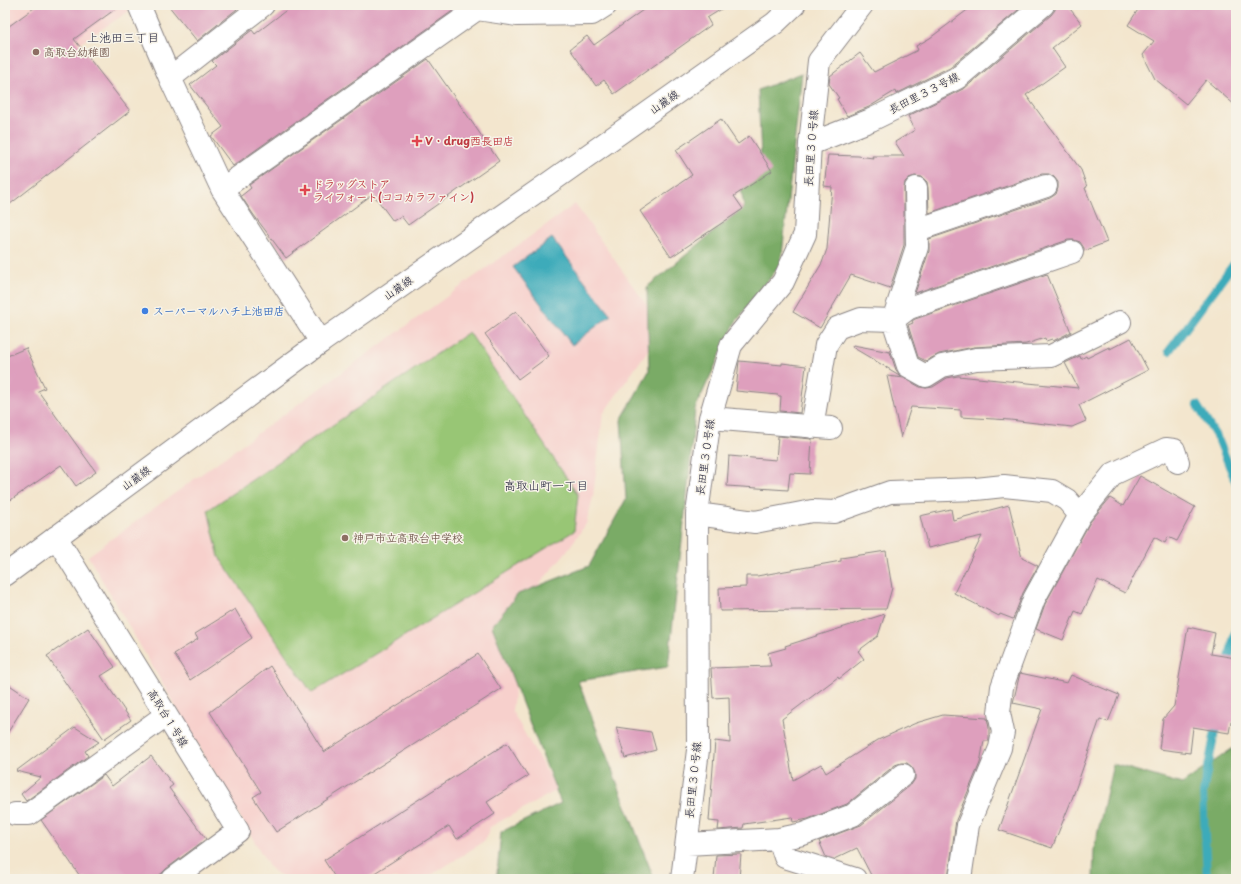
<svg xmlns="http://www.w3.org/2000/svg" width="1241" height="884" font-family="'Playpen Sans','Klee One',sans-serif">
	<style>
		.built { fill: #f7d0cc }
		.green { fill: #98c675; stroke: #5d7458 }
		.forest { fill: #7aab66; stroke: #4e6650 }
		.water { fill: #3cabba; stroke: #2f667a }
		.lines { fill: none; stroke-linecap: round; stroke-linejoin: round }
		.stream { stroke: #3cabba; stroke-width: 8 }
		.building { fill: #de9fbd }
		.street-casing { stroke: #8a8484; stroke-width: 24 }
		.primary-casing { stroke: #8a8484; stroke-width: 24 }
		.street { stroke: #fff; stroke-width: 22 }
		.primary { stroke: #fff; stroke-width: 22 }
		.education-dot { fill: #8d6e63; stroke: #f7f3e8; stroke-width: 1.5 }
		.health-dot { fill: #e0444e; stroke: #f7f3e8; stroke-width: 1.5 }
		.shop-dot { fill: #3f7fe0; stroke: #f7f3e8; stroke-width: 1.5 }
		.labels { text-anchor: middle; stroke-width: 3; stroke-linejoin: round; paint-order: stroke }
		.education-label { font-size: 11px; font-weight: bold; fill: #785e54; stroke: #f7f3e8; text-anchor: start }
		.street-label { font-size: 11px; fill: #22223b; stroke: #f7f3e8 }
		.health-label { font-size: 11px; font-weight: bold; fill: #be3a42; stroke: #f7f3e8; text-anchor: start }
		.shop-label { font-size: 11px; font-weight: bold; fill: #366cbe; stroke: #f7f3e8; text-anchor: start }
		.neighbourhood-label { font-size: 12px; fill: #22223b; stroke: #f7f3e8 }
	</style>
	<rect width="100%" height="100%" fill="#f7f3e8"/>
	<filter id="ink" filterUnits="userSpaceOnUse"><feTurbulence type="fractalNoise" baseFrequency=".025" numOctaves="2"/><feDisplacementMap in="SourceGraphic" scale="8" xChannelSelector="R" yChannelSelector="G"/><feConvolveMatrix kernelMatrix="1 2 1 2 8 2 1 2 1" color-interpolation-filters="sRGB"/></filter>
	<filter id="wash" filterUnits="userSpaceOnUse"><feTurbulence type="fractalNoise" baseFrequency=".012" numOctaves="4" result="noise"/><feDisplacementMap in="SourceGraphic" scale="16" xChannelSelector="R" yChannelSelector="G"/><feGaussianBlur stdDeviation="0.9" result="paint"/><feColorMatrix in="noise" values="0 0 0 0 0 0 0 0 0 0 0 0 0 0 0 0 0 1.4 0 .05"/><feComposite in="paint" operator="in"/></filter>
	<g filter="url(#wash)">
		<rect width="100%" height="100%" fill="#f3e6ce"/>
		<path class="built" d="M5 5H126L129 11 5 93Z
			M575 204 657 320 653 343 603 414 593 497 586 524 566 552 509 621 515 688 512 711 557 790 490 827 485 841 425 879H285L270 868 88 556Z"/>
		<path class="green" d="M469 332 578 495 574 531 312 693 219 557 208 510Z"/>
		<path class="forest" d="M802 73 781 264 735 323 695 409 688 486 668 667 578 681 654 879H489L497 874 501 832 561 803 492 626 518 594 589 566 626 499 621 420 649 371 647 287 744 207 738 171 761 158 758 90Z
			M1236 746V875L1208 879H1093L1094 849 1113 764 1182 784Z"/>
		<path class="water" d="M552 238 611 315 572 345 513 267Z"/>
		<g class="lines">
			<path class="stream" d="M1169 351 1236 261
				M1197 405 1219 441 1236 483
				M1227 667 1236 627
				M1207 879 1203 793 1217 721"/>
		</g>
		<g id="blocks">
			<path class="building" d="M38 5H121L74 39 130 111 5 208V29Z
				M168 5H234L237 9 197 41Z
				M293 5H461L233 166 211 136 223 127 190 85 216 65 212 61 252 30 255 34Z
				M650 5H728L707 18 711 25 614 94 604 80 596 86 570 49 587 36 594 45Z
				M974 5H1024L950 67 896 94 895 91 869 107 847 116 837 99 839 98 829 84 830 76 860 53 874 72 918 50 916 46 930 38Z
				M1055 5H1067L1082 24 1052 48 1065 67 1026 95 1081 170 1087 187 1085 188 1107 242 1084 251V248L1080 242 1074 240H1068L915 293 929 251V239L1050 198 1056 194 1058 188V182L1054 177 1049 174H1042L929 213 928 188 927 182 922 177 915 176 909 178 905 182 904 188V245L890 288 851 275 820 328 793 312 822 263 827 249 832 187 824 186 828 155 858 156 873 158 872 156H904L895 142 915 130 908 116 965 88 1051 15 1055 10Z
				M1141 5H1236V106L1206 80 1186 104 1155 79 1143 55 1154 41 1128 25Z
				M428 59 499 161 408 225 401 216 393 221 373 194 286 258 253 214 241 196 251 188 249 185Z
				M721 119 738 144 749 136 772 171 734 196 743 209 671 257 640 211 692 175 676 150Z
				M1047 274 1071 332 1053 341 1052 339 1046 341 1045 338 1026 344 974 347 939 354 926 361 918 357 908 325 913 323 912 321 915 319Z
				M516 311 549 356 518 379 485 334Z
				M1131 338 1148 370 1079 405 1086 421 1072 427 1010 420 961 417V410L911 407 901 438 887 376 904 378 920 387 926 388 933 387 947 378 958 376 1078 388 1065 363 1080 356 1081 359 1086 356 1087 358 1109 347 1110 349Z
				M853 345 890 352 896 370 901 376 852 347Z
				M26 348 45 388 38 391 96 472 76 486 61 465 5 504V357Z
				M739 361 782 365V363L806 366 800 413 780 411 781 396H778V395L736 391Z
				M778 436 812 439 810 474 790 473 788 490 727 486 729 456 776 460Z
				M1140 476 1195 507 1177 541 1168 537 1165 543 1154 537 1125 593 1098 580 1082 614 1075 611 1063 640 1036 629 1045 604 1090 522 1110 498 1123 506Z
				M1009 505 1022 558 1038 566 1023 593 1013 619 1000 614 999 616 954 593 982 536 928 548 920 516 951 509 953 520Z
				M886 551 892 588 886 609 720 611 719 588 746 587V576H757L841 561V558Z
				M235 609 252 638 190 680 174 654 198 639 195 634Z
				M885 614 878 636 858 651 864 659 839 679 838 677 782 719 793 780 821 764 826 773 878 740 916 723 943 715 987 718 989 728V741H984L980 763 956 820 948 879H873L857 848 834 859 826 857 819 841 861 825 911 785 915 779V773L912 767 907 763H901L895 765 847 804 808 819 793 822 792 817 744 824 743 828 718 830 719 822 709 821 715 741 730 743 729 697 713 698 711 668 771 666 768 653 786 648 785 646Z
				M1188 627 1215 633 1211 654 1236 658V723L1231 722 1229 733 1193 727 1190 753 1159 749 1163 719 1174 706Z
				M88 628 115 667 101 676 131 720 104 739 47 656Z
				M478 654 501 689 276 832 253 797 261 792 210 712 270 666 324 752Z
				M1020 673 1067 683 1071 675 1119 695 1108 722 1100 719 1072 799 1052 848 999 830 1042 709 1013 703Z
				M5 682 29 698 5 737Z
				M75 727 99 742 85 751 88 756 26 801 21 794 41 777 16 771Z
				M616 727 651 732 656 750 625 758Z
				M507 743 528 776 487 802 495 814 457 839 449 826 365 879H336L324 860Z
				M151 756 173 785 169 788 206 839 166 869 162 873 154 879H82L41 820 104 775 112 786Z
				M741 854 739 879H714L716 855Z"/>
		</g>
	</g>
	<g filter="url(#ink)">
		<use href="#blocks" fill-opacity="0" stroke="#8a8484" stroke-width="1"/>
		<g class="lines">
			<g class="street-casing">
				<path id="street" d="M139 5 170 78 222 189 321 342
					M170 78 263 5
					M810 144 871 120 957 78 1043 5
					M916 188 917 247 893 320 908 366 926 376 942 366 976 359 1051 356 1120 322
					M222 189 477 9 517 15 592 14 606 5
					M917 230 1046 186
					M710 418 831 428
					M812 427 826 345 837 328 861 319 893 320 909 308 1072 252
					M697 514 755 522 812 511 834 512 890 492 976 489 1004 486 1052 491 1067 500 1080 515
					M56 537 238 831 173 879
					M15 814H29L166 715
					M779 839 785 857 855 879
					M687 844 779 839 803 834 853 815 903 775
					M682 879 698 750 697 514 710 418 731 345 783 282 805 234 810 144 819 61 862 5
					M960 879 968 825 1000 748 1003 732 999 713 1002 687 1034 599 1080 515 1113 474 1166 449 1174 450 1178 462"/>
			</g>
			<g class="primary-casing">
				<path id="primary" d="M5 575 321 342 549 183 775 23 794 5"/>
			</g>
			<use href="#street" class="street"/>
			<use href="#primary" class="primary"/>
		</g>
	</g>
	<g class="education-dot">
		<circle cx="36" cy="52" r="4"/>
		<circle cx="345" cy="538" r="4"/>
	</g>
	<g class="health-dot">
		<path d="M415 135h4v4h4v4h-4v4h-4v-4h-4v-4h4z"/>
		<path d="M303 184h4v4h4v4h-4v4h-4v-4h-4v-4h4z"/>
	</g>
	<circle class="shop-dot" cx="145" cy="311" r="4"/>
	<g class="labels">
		<g class="education-label">
			<text x="44" y="56">高取台幼稚園</text>
			<text x="353" y="542">神戸市立高取台中学校</text>
		</g>
		<g class="street-label">
			<text transform="translate(924 93) rotate(-27)" y="4">長田里３３号線</text>
			<text transform="translate(664 102) rotate(-35)" y="4">山麓線</text>
			<text transform="translate(811 148) rotate(-86)" y="4">長田里３０号線</text>
			<text transform="translate(398 288) rotate(-35)" y="4">山麓線</text>
			<text transform="translate(705 457) rotate(-82)" y="4">長田里３０号線</text>
			<text transform="translate(136 478) rotate(-36)" y="4">山麓線</text>
			<text transform="translate(168 718) rotate(58)" y="4">高取台１号線</text>
			<text transform="translate(693 780) rotate(-84)" y="4">長田里３０号線</text>
		</g>
		<g class="health-label">
			<text x="425" y="145">V・drug西長田店</text>
			<text x="313" y="188">ドラッグストア<tspan x="313" dy="13">ライフォート(ココカラファイン)</tspan></text>
		</g>
		<g class="shop-label">
			<text x="153" y="315">スーパーマルハチ上池田店</text>
		</g>
		<g class="neighbourhood-label">
			<text x="123" y="42">上池田三丁目</text>
			<text x="546" y="490">高取山町一丁目</text>
		</g>
	</g>
	<rect width="1241" height="884" fill="none" stroke="#f7f3e8" stroke-width="20"/>
</svg>
